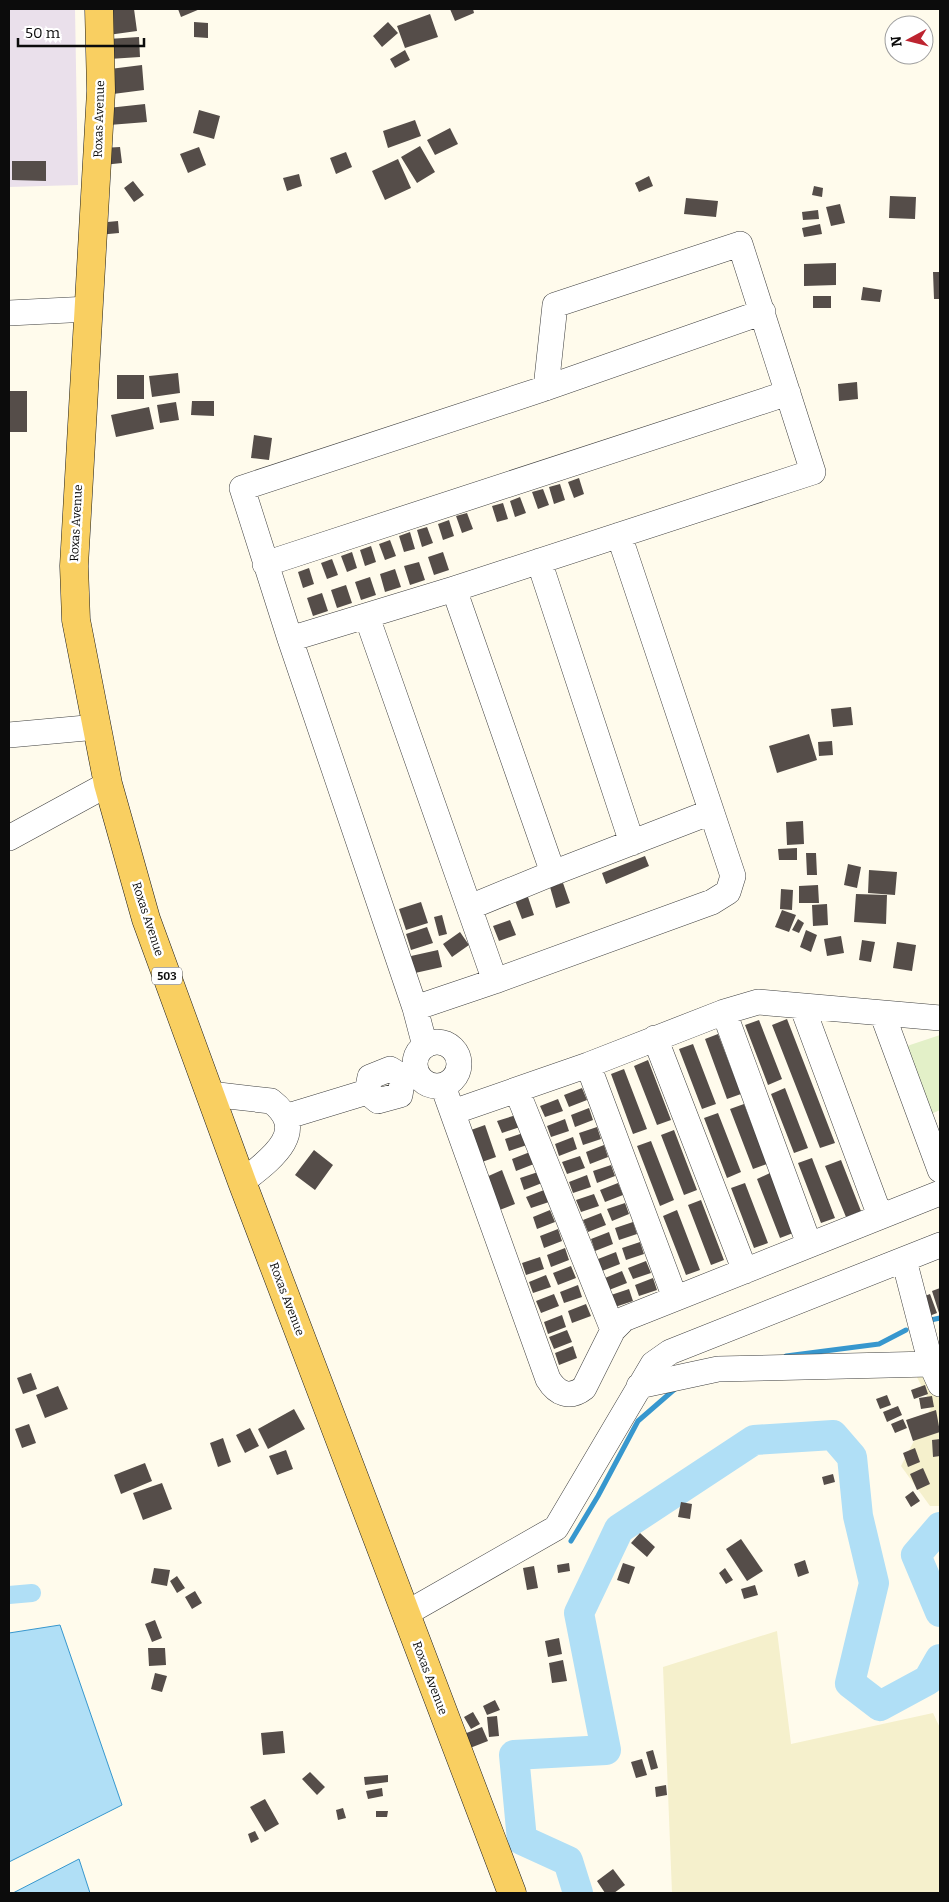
<svg xmlns="http://www.w3.org/2000/svg" width="949" height="1902" font-family="Bitter,serif">
	<style>
		.industrial { fill: #eae0eb }
		.farmland { fill: #f5f0cc }
		.pitch { fill: #e3f0c8 }
		.water { fill: #b0dff6; stroke: #3797ce }
		.lines { fill: none; stroke-linecap: round; stroke-linejoin: round }
		.stream { stroke: #3797ce; stroke-width: 5 }
		.canal { stroke: #b0dff6; stroke-width: 18 }
		.river { stroke: #b0dff6; stroke-width: 30 }
		.building { fill: #554d49 }
		.minor-casing { stroke: #3f3f3f; stroke-width: 26 }
		.major-casing { stroke: #1d1d1d; stroke-width: 29 }
		.minor { stroke: #fff; stroke-width: 25 }
		.major { stroke: #f9cf61; stroke-width: 28 }
		.labels { text-anchor: middle; stroke-width: 5; stroke-linejoin: round; paint-order: stroke }
		.shield { fill: #fff; stroke: #555; stroke-width: 1 }
		.shield-label { font-size: 11px; font-weight: bold; fill: #0c0c0c }
		.street-label { font-size: 12px; fill: #0c0c0c; stroke: #fff }
	</style>
	<rect width="100%" height="100%" fill="#fffbec"/>
	<path class="industrial" d="M9 9H75L78 185 9 187Z"/>
	<path class="farmland" d="M940 1345V1506H930L901 1466 932 1406 907 1358Z
		M777 1631 791 1744 933 1713 940 1728V1893H672L663 1667Z"/>
	<path class="pitch" d="M940 1035V1110L931 1114 907 1046Z"/>
	<path class="water" d="M60 1625 122 1805 9 1862V1633Z
		M79 1859 90 1893H13Z"/>
	<g class="lines">
		<path class="stream" d="M926 1321 940 1318
			M786 1356 879 1344 906 1330
			M571 1541 598 1496 638 1421 676 1388"/>
		<path class="canal" d="M9 1595 32 1593"/>
		<path class="river" d="M940 1527 916 1555 940 1612
			M578 1893 568 1861 522 1840 514 1755 606 1750 579 1613 619 1529 754 1440 833 1435 852 1457 858 1516 874 1583 850 1683 880 1706 928 1680 940 1659"/>
	</g>
	<path class="building" d="M114 9H134L137 31 108 35 104 10Z
		M178 9H200L181 17Z
		M450 9H473L474 13 455 21Z
		M430 14 438 37 405 48 397 26Z
		M194 22 208 23V38L194 37Z
		M388 22 398 33 382 47 373 36Z
		M139 37 140 57 109 59 108 39Z
		M405 50 410 60 395 68 390 59Z
		M142 65 144 90 113 94 110 69Z
		M145 104 147 122 109 125 108 108Z
		M199 110 220 116 214 139 193 133Z
		M415 120 421 136 388 148 383 131Z
		M450 128 458 144 435 155 427 140Z
		M420 146 435 172 417 183 401 157Z
		M120 147 122 163 103 165 102 148Z
		M199 147 206 165 188 173 180 154Z
		M346 152 352 167 336 174 330 158Z
		M398 159 411 188 385 200 372 171Z
		M12 161H46V181L12 180Z
		M299 174 302 186 287 191 283 178Z
		M649 176 653 186 639 192 635 183Z
		M133 181 144 195 134 202 124 188Z
		M814 186 823 188 822 197 812 195Z
		M890 196 916 197 915 219 889 218Z
		M686 198 718 201 716 217 684 214Z
		M840 204 845 223 831 226 826 207Z
		M818 210 819 219 803 220 802 212Z
		M118 221 119 233 98 235 97 223Z
		M820 224 822 234 804 237 802 228Z
		M836 263V285L804 286V264Z
		M933 272H940V299H934Z
		M863 287 882 290 880 302 861 300Z
		M813 296H831V308H813Z
		M178 373 180 393 152 397 149 376Z
		M117 375H144V399H117Z
		M857 382 858 399 839 401 838 384Z
		M9 391H27V432H9Z
		M192 401H214V416L191 415Z
		M176 402 179 420 160 423 157 405Z
		M149 407 154 429 116 437 111 415Z
		M254 435 272 438 269 460 251 458Z
		M579 478 584 494 574 498 568 482Z
		M560 484 565 500 554 504 549 487Z
		M543 489 549 505 538 509 532 492Z
		M520 497 526 513 515 517 510 501Z
		M503 503 508 519 497 522 492 506Z
		M467 513 473 529 462 533 456 516Z
		M449 520 454 536 443 540 438 524Z
		M427 527 433 543 422 547 417 530Z
		M410 532 415 549 404 552 399 536Z
		M390 540 396 556 385 560 379 544Z
		M371 546 376 562 365 566 360 550Z
		M352 552 357 568 347 572 341 556Z
		M443 552 449 570 434 575 428 557Z
		M332 559 338 575 327 579 321 563Z
		M419 562 425 580 410 585 404 566Z
		M309 568 314 584 303 588 298 572Z
		M395 569 401 587 385 592 380 574Z
		M370 577 376 595 361 600 355 582Z
		M346 585 352 603 337 608 331 590Z
		M322 593 328 611 313 616 307 598Z
		M851 707 853 725 833 727 831 709Z
		M809 734 817 760 777 773 769 746Z
		M832 741 833 755 819 756 818 742Z
		M803 821 804 844 787 845 786 822Z
		M797 848V860H779L778 849Z
		M806 853H816L817 875H807Z
		M645 856 649 866 606 884 602 873Z
		M848 864 861 867 857 888 844 885Z
		M869 870 897 872 895 895 868 893Z
		M563 883 570 903 556 908 550 887Z
		M818 885 819 903H799V886Z
		M781 889 793 890 792 910 780 909Z
		M527 894 534 915 522 919 514 898Z
		M856 894 887 895 886 924 854 922Z
		M421 902 428 923 406 930 399 909Z
		M827 904 828 925 813 926 812 905Z
		M782 910 796 915 789 932 775 927Z
		M442 915 447 934 439 936 434 917Z
		M798 919 804 923 799 933 792 930Z
		M510 920 516 935 499 941 493 926Z
		M427 927 433 943 411 950 406 934Z
		M806 930 817 935 811 952 800 947Z
		M460 932 469 945 452 957 443 944Z
		M841 936 844 953 827 956 824 939Z
		M862 940 875 942 871 962 859 960Z
		M897 942 916 945 912 971 893 968Z
		M438 950 442 967 415 973 411 956Z
		M787 1019 835 1143 820 1148 772 1025Z
		M759 1020 782 1079 768 1085 745 1025Z
		M718 1034 741 1094 727 1099 705 1039Z
		M693 1044 716 1104 702 1109 679 1049Z
		M648 1060 671 1120 657 1125 634 1066Z
		M624 1069 647 1129 633 1134 611 1074Z
		M582 1088 587 1100 569 1107 564 1095Z
		M785 1088 808 1148 794 1153 771 1094Z
		M558 1099 563 1111 545 1117 540 1106Z
		M744 1104 767 1164 753 1169 730 1109Z
		M589 1108 593 1120 575 1127 571 1115Z
		M718 1113 741 1172 727 1178 704 1118Z
		M516 1115 520 1127 502 1133 497 1121Z
		M565 1119 569 1131 551 1137 547 1126Z
		M485 1125 496 1157 482 1162 471 1130Z
		M597 1127 601 1139 583 1145 579 1133Z
		M674 1130 697 1190 684 1195 661 1135Z
		M523 1133 527 1145 509 1151 505 1139Z
		M573 1137 577 1149 559 1156 555 1144Z
		M651 1141 674 1200 660 1206 637 1146Z
		M604 1145 608 1157 590 1164 586 1152Z
		M314 1150 333 1165 315 1190 295 1175Z
		M530 1152 534 1164 516 1171 512 1159Z
		M580 1156 585 1168 567 1174 562 1162Z
		M812 1158 835 1218 821 1223 798 1163Z
		M841 1160 861 1211 846 1217 825 1166Z
		M611 1165 615 1176 597 1183 593 1171Z
		M502 1170 515 1204 497 1211 484 1178Z
		M538 1172 542 1183 524 1190 520 1178Z
		M770 1173 793 1233 780 1238 757 1179Z
		M587 1175 591 1187 573 1193 569 1182Z
		M618 1183 623 1195 605 1202 600 1190Z
		M745 1183 768 1243 754 1248 731 1188Z
		M544 1190 549 1202 531 1208 526 1197Z
		M594 1194 599 1206 581 1212 576 1200Z
		M701 1200 724 1260 711 1265 688 1205Z
		M625 1203 629 1214 612 1221 607 1209Z
		M550 1210 555 1222 537 1229 533 1217Z
		M677 1210 700 1270 686 1275 663 1216Z
		M601 1213 606 1225 588 1232 583 1220Z
		M633 1222 637 1234 619 1240 615 1228Z
		M558 1229 562 1241 544 1248 540 1236Z
		M609 1232 613 1244 595 1251 591 1239Z
		M640 1242 644 1254 626 1260 622 1248Z
		M565 1248 569 1260 551 1267 547 1255Z
		M616 1252 620 1264 602 1271 598 1259Z
		M540 1257 544 1269 526 1275 522 1263Z
		M646 1261 651 1273 633 1279 628 1268Z
		M571 1266 576 1278 558 1285 553 1273Z
		M622 1271 627 1283 609 1290 605 1278Z
		M546 1275 551 1287 533 1293 529 1282Z
		M653 1278 657 1290 639 1296 635 1285Z
		M578 1285 582 1297 564 1303 560 1292Z
		M940 1288V1316L932 1291Z
		M629 1289 633 1301 615 1307 611 1295Z
		M554 1294 559 1306 541 1313 536 1301Z
		M930 1294 937 1313 924 1318 917 1299Z
		M586 1304 591 1316 572 1323 568 1311Z
		M562 1315 566 1327 548 1334 544 1322Z
		M567 1330 572 1342 554 1349 549 1337Z
		M573 1346 577 1358 559 1365 555 1353Z
		M31 1373 37 1389 23 1394 17 1378Z
		M925 1385 928 1394 914 1399 911 1390Z
		M58 1386 68 1409 45 1418 36 1395Z
		M887 1395 891 1405 880 1409 876 1399Z
		M932 1396 934 1407 921 1409 919 1398Z
		M898 1406 902 1415 887 1422 883 1412Z
		M294 1409 305 1429 268 1449 258 1429Z
		M936 1410 940 1432 913 1441 906 1420Z
		M903 1419 907 1428 895 1433 891 1424Z
		M29 1424 36 1443 22 1448 15 1429Z
		M250 1428 259 1446 245 1453 236 1435Z
		M223 1438 231 1462 218 1467 210 1443Z
		M940 1439V1456L933 1457 932 1440Z
		M915 1448 920 1462 908 1467 903 1453Z
		M286 1450 293 1469 277 1475 269 1456Z
		M145 1463 152 1481 121 1494 114 1475Z
		M923 1468 930 1484 917 1490 910 1474Z
		M833 1474 835 1482 824 1485 822 1477Z
		M162 1483 172 1509 143 1520 133 1493Z
		M913 1491 920 1501 911 1507 905 1497Z
		M681 1502 692 1504 690 1519 678 1517Z
		M640 1533 655 1547 647 1557 631 1543Z
		M741 1539 763 1571 747 1581 726 1549Z
		M805 1560 809 1573 798 1577 794 1564Z
		M569 1563 570 1571 558 1573 557 1565Z
		M623 1563 635 1567 629 1584 617 1580Z
		M534 1566 538 1588 527 1590 523 1568Z
		M154 1568 170 1570 167 1586 151 1583Z
		M725 1568 733 1580 726 1584 719 1573Z
		M177 1576 185 1588 177 1593 170 1581Z
		M755 1585 758 1595 744 1599 741 1589Z
		M195 1591 202 1603 192 1609 185 1597Z
		M155 1620 162 1638 152 1642 145 1624Z
		M559 1638 562 1654 548 1657 545 1641Z
		M148 1648H165L166 1665 149 1666Z
		M563 1660 567 1681 552 1683 549 1663Z
		M155 1673 167 1676 162 1692 151 1689Z
		M495 1700 500 1710 487 1715 483 1706Z
		M473 1712 480 1724 471 1729 464 1717Z
		M497 1716 499 1736 489 1737 487 1717Z
		M482 1727 488 1741 470 1748 464 1734Z
		M283 1731 285 1753 263 1755 261 1733Z
		M653 1750 658 1768 651 1770 646 1752Z
		M642 1759 647 1775 636 1778 631 1762Z
		M310 1772 325 1787 317 1795 302 1779Z
		M388 1775V1782L365 1785 364 1777Z
		M666 1785 667 1795 656 1797 655 1787Z
		M382 1788 383 1796 368 1799 366 1791Z
		M265 1799 279 1824 265 1832 250 1807Z
		M343 1808 346 1818 338 1820 336 1810Z
		M376 1811H388L387 1817H376Z
		M255 1831 259 1839 251 1843 248 1834Z
		M613 1869 625 1885 614 1893H605L597 1881Z"/>
	<g class="lines">
		<g class="minor-casing">
			<path id="minor" d="M9 313 89 309
				M539 561 632 843
				M265 564 788 393
				M454 589 553 873
				M367 617 495 981
				M290 639 454 589 813 472 740 244 555 305 546 388
				M9 735 97 727
				M9 838 108 784
				M470 907 553 873 711 812
				M802 1006 880 1216
				M415 1008 495 981 712 902 728 892 733 876 619 535
				M724 1012 809 1244
				M882 1013 940 1170
				M655 1038 745 1271
				M415 1064a22 22 0 1 1 44 0a22 22 0 1 1-44 0Z
				M425 1046 415 1008 290 639 242 488 546 388 763 312
				M588 1065 675 1298
				M443 1086 548 1379C557 1394 570 1399 584 1388L613 1330 624 1319 940 1193
				M517 1091 613 1330
				M367 1092 370 1077 390 1069 403 1077 417 1073
				M367 1092 378 1101 400 1095 403 1077
				M210 1094 271 1101C312 1132 267 1162 242 1182
				M453 1112 588 1065 724 1012 758 1002 940 1018
				M285 1117 367 1092
				M904 1260 931 1364 940 1384
				M639 1386 718 1369 931 1364
				M405 1614 556 1528 653 1364 670 1352 940 1245"/>
		</g>
		<g class="major-casing">
			<path id="major" d="M99 9 101 91 74 566 76 620 108 784 146 919 242 1182 512 1893"/>
		</g>
		<use href="#minor" class="minor"/>
		<use href="#major" class="major"/>
	</g>
	<g class="labels">
		<rect class="shield" x="152" y="967.5" width="30" height="17" rx="4"/>
		<g class="shield-label">
			<text x="167" y="980">503</text>
		</g>
		<g class="street-label">
			<text transform="translate(99 119) rotate(-88)" y="4">Roxas Avenue</text>
			<text transform="translate(76 523) rotate(-87)" y="4">Roxas Avenue</text>
			<text transform="translate(148 919) rotate(72)" y="4">Roxas Avenue</text>
			<text transform="translate(287 1299) rotate(69)" y="4">Roxas Avenue</text>
			<text transform="translate(430 1678) rotate(69)" y="4">Roxas Avenue</text>
		</g>
	</g>
	<rect width="949" height="1902" fill="none" stroke="#0c0c0c" stroke-width="20"/>
	<g transform="translate(909 40) rotate(263)"><circle r="24" fill="#ffffff" stroke="#9e9e9e"/>
	<path d="M0-4L9 19L0 12L-9 19Z" fill="#bd2430"/>
	<text y="-8" font-size="14" font-weight="bold" text-anchor="middle" fill="#0c0c0c">N</text>
	</g>
	<path d="M18 38v8h126v-8" fill="none" stroke="#0c0c0c" stroke-width="2.5"/>
	<text x="25" y="38" font-size="15" fill="#0c0c0c" stroke="#ffffff" stroke-width="4" paint-order="stroke">50 m</text>
</svg>
